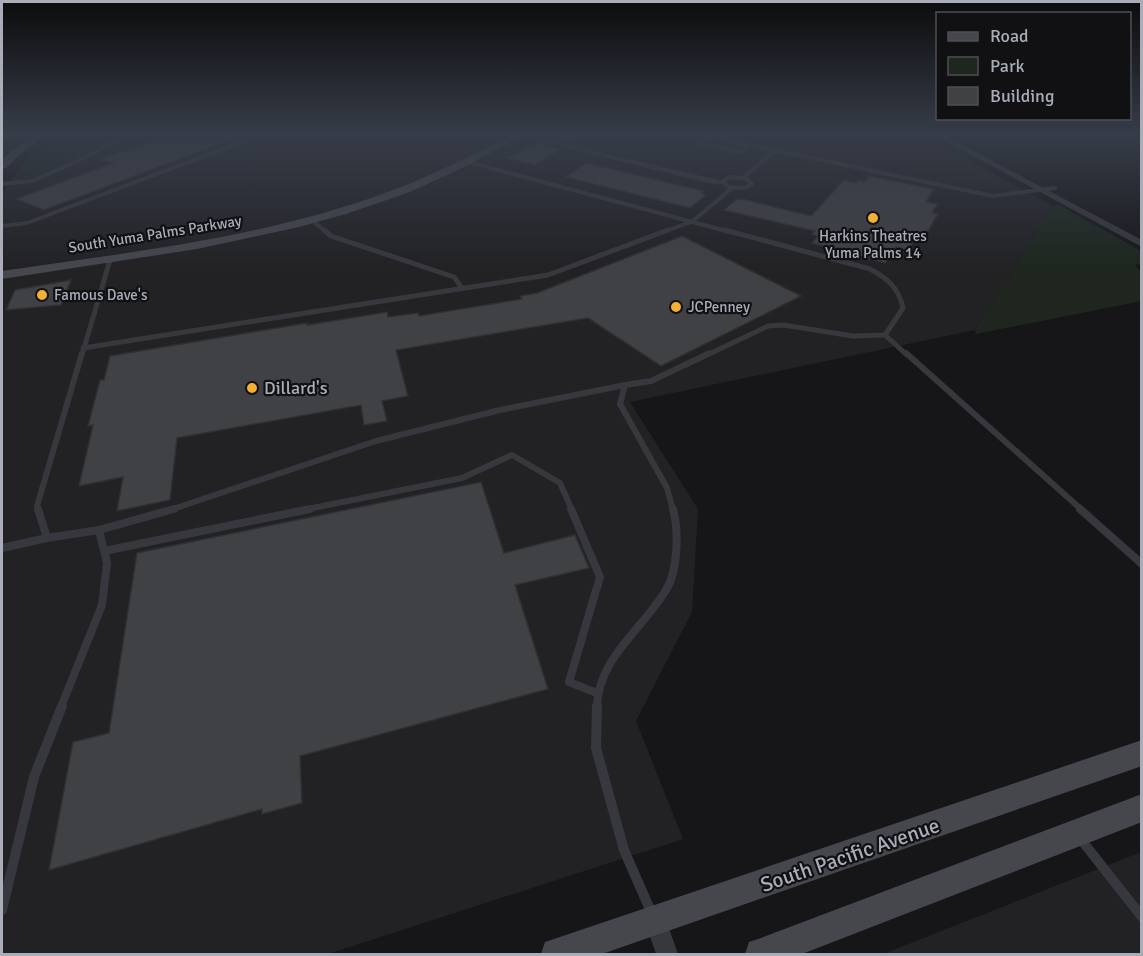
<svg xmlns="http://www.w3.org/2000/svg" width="1143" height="956" font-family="Signika,sans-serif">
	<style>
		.built { fill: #222225 }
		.green { fill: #1e261f }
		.building { fill: #404145; stroke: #303034; stroke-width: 1.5 }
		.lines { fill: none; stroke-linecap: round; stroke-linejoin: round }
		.lane-far4 { stroke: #37383d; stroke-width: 4 }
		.lane-far3 { stroke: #37383d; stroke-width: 5 }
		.lane-far2 { stroke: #37383d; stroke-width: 6 }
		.lane-far1 { stroke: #37383d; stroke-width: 8 }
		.lane { stroke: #37383d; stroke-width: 10 }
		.street { fill: #37383d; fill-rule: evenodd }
		.secondary { fill: #45474d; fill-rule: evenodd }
		.poi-dot { fill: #f2b134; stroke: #111113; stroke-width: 2 }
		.labels { text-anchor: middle; stroke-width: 4.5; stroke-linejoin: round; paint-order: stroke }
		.far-street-label { font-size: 15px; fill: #a8adb8; stroke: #111113 }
		.far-poi-label { font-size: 15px; fill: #a8adb8; stroke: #111113; text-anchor: start }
		.poi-label { font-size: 18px; fill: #a8adb8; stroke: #111113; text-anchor: start }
		.near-street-label { font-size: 21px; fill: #a8adb8; stroke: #111113 }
	</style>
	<rect width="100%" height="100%" fill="#161618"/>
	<path class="built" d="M63 134H922L1053 206 975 330 630 402 698 509 692 612 636 721 683 839 328 954H2V193L26 160Z
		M1141 852V954H883L1083 875Z"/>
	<path class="green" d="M64 134H112C79 145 52 176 15 176L41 150Z
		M1059 205 1141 251V264L1135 265 1141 272V301L976 334 975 330 1049 212 1053 206Z"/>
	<path class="building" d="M175 134 243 135 44 210 16 199 113 163 100 159Z
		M551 134H587L571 143 546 137Z
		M536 142 561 149 535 165 507 158Z
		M586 163 704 191 702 193 706 195 690 208 566 177Z
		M869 176 934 189 926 202 938 204 932 213 938 214 922 241 915 239 908 250 896 247 885 263 812 243 818 236 812 234 815 231 724 210 736 200 742 199 811 216 844 180 856 183 859 180 864 182Z
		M682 236 801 296 661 366 588 318 396 350 408 396 382 401 387 421 364 425 361 405 177 438 170 500 117 511 123 477 79 486 93 425 88 426 100 380H104L110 356 307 323V325L387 312 388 317 418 313 419 316 522 299 520 296 537 293Z
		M71 280 61 305 6 310 15 290Z
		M481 482 504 553 575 535 589 568 515 585 548 689 300 756 302 803 262 814V809L49 870 73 742 109 733 137 553Z"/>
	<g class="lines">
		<path class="lane-far4" d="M658 134 669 136 673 134
			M697 134 993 196 1055 188
			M709 136 700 143 741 152 750 145
			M2 137 37 138
			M468 162 730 232
			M730 177 747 179 752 184 745 188 728 187 723 181Z
			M743 178 775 150
			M2 184 32 181 78 161 129 134
			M312 220 326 232
			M2 226 27 223 263 134
			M664 232 693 221 732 188"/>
		<path class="lane-far3" d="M324 230 331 236 454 277 462 288
			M725 230 870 269C887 278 899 288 903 308L885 335
			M83 348 548 275 668 230
			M82 355 110 260
			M707 355 768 326 783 325 853 336 885 335 907 355"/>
		<path class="lane-far2" d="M906 353 1082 510
			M38 510 37 506 82 353
			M170 510 376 441 500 410 625 385
			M303 510 462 478 512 455 560 483 572 510
			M673 510 667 488 620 404 625 385 651 381 710 353"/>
		<path class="lane-far1" d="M38 509 47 538 99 530 107 563 102 605 61 707
			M571 509 600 577 569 682 597 693
			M1080 509 1142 564
			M99 530 174 509
			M2 548 47 538
			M104 551 310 509
			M597 707C598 658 642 630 666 590 678 571 679 531 673 509"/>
		<path class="lane" d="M597 706 596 748 624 850 652 914
			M1079 837 1142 917
			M2 910 34 777 62 706"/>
		<path class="street" d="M512 134H523L727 182 723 184H712Z
			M933 134H941L1142 240V247Z
			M656 911 664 914 678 954H656L645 922 648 914Z"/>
		<path class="secondary" d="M41 134H57L41 140 20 154 6 168 2 169V160C13 149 26 138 41 134Z
			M514 134H526L460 169 410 192 346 214 299 227 197 249 2 279V271C131 252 262 238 385 193 430 177 472 155 514 134Z
			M1142 740V766L602 954H541L545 942 557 938Z
			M1142 794V822L802 954H745L749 942 761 938Z"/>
	</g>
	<linearGradient id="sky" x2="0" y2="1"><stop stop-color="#0c0c0d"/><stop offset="0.5" stop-color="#363c48"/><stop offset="1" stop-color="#363c48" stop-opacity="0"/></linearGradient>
	<rect width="1143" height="268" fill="url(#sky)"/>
	<g class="poi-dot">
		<circle cx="873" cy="218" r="6"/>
		<circle cx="42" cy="295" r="6"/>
		<circle cx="676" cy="307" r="6"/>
		<circle cx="252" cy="388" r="6"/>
	</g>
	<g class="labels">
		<g class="far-street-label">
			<text transform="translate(155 234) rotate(-9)" y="5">South Yuma Palms Parkway</text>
		</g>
		<g class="far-poi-label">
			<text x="873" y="241" text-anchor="middle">Harkins Theatres<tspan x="873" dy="17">Yuma Palms 14</tspan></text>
			<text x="54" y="300">Famous Dave's</text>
			<text x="688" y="312">JCPenney</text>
		</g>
		<g class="poi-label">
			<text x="264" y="394">Dillard's</text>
		</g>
		<g class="near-street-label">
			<text transform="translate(850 855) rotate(-19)" y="7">South Pacific Avenue</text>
		</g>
	</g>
	<rect width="1143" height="956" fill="none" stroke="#a8adb8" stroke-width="6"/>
	<rect x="936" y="12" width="195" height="108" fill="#111113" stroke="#4d4f55" stroke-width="1.5"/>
	<rect x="948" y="32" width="30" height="9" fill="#45474d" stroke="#4d4f55" stroke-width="1.5"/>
	<text x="990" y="42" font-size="18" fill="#a8adb8">Road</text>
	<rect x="948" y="57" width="30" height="18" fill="#1e261f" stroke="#4d4f55" stroke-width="1.5"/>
	<text x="990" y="72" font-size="18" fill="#a8adb8">Park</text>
	<rect x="948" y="87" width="30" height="18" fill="#404145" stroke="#4d4f55" stroke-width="1.5"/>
	<text x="990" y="102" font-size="18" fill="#a8adb8">Building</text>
</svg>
